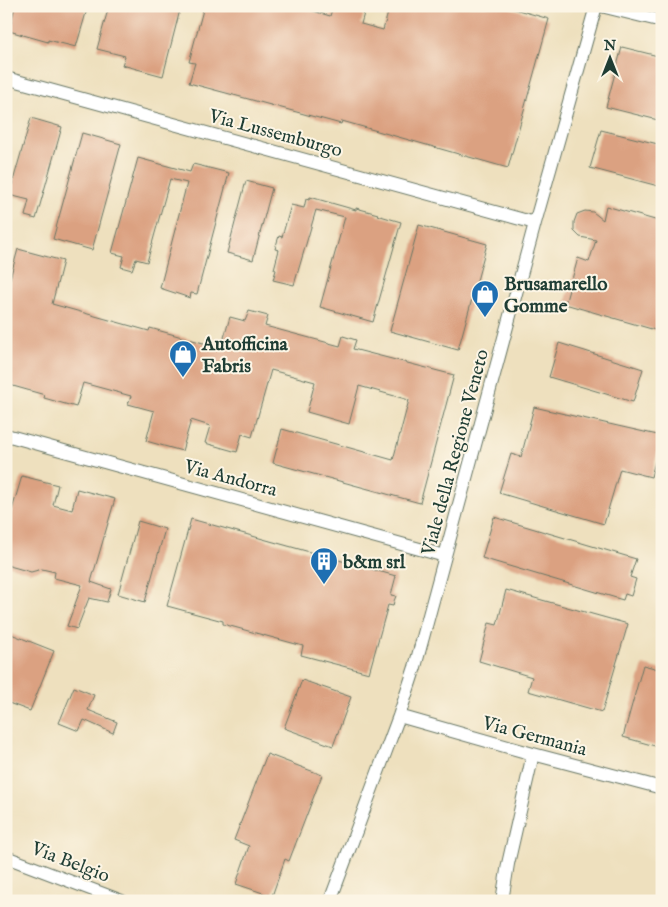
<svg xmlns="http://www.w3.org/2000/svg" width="668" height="907" font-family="'IM FELL English',serif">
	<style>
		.building { fill: #dba181 }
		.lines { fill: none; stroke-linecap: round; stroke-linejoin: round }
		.minor-casing { stroke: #677664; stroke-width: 14 }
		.minor { stroke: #fff; stroke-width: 12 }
		.labels { text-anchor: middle; stroke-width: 4; stroke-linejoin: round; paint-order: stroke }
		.street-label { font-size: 19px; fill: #1f3d34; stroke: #fcf5e5 }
		.poi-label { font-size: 19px; font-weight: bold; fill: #1f3d34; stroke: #fcf5e5; text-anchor: start }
	</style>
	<rect width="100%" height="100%" fill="#fcf5e5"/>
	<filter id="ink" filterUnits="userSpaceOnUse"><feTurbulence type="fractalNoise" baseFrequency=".02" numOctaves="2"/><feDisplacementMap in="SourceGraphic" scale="10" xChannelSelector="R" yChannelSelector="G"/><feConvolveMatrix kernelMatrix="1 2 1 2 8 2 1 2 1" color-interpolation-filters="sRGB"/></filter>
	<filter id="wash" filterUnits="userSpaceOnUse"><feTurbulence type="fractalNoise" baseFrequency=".0096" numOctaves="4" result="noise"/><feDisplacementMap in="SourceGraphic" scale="20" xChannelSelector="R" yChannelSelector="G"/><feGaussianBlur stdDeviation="1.12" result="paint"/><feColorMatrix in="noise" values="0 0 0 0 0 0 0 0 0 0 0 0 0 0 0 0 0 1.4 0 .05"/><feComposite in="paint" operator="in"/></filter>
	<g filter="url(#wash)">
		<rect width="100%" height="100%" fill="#eee0be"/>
		<g id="blocks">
			<path class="building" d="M15 6H88L76 47 48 40V42L9 31Z
				M109 6H181L163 76 122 65 125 56 97 49Z
				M204 6H297L330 16 333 6H366L361 24 383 30 390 6H504L549 19 508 168 342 121 341 124 189 83 195 63 189 62Z
				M622 47 662 57V121L606 107Z
				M31 118 62 127 36 219 25 216 29 200 9 195Z
				M601 130 662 145V187L590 168Z
				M82 133 121 144 92 250 53 239Z
				M138 158 190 172 193 164 229 173 197 294 191 293 190 298 160 288 187 183 170 179 147 262 136 259 132 270 121 267 124 256 112 253Z
				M246 181 272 188 253 260 227 253Z
				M310 197 356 210V208L378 214 377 215 401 222 373 322 320 307 345 217 316 210 294 285 273 280 276 270 274 269 279 250 275 249 279 236 282 237 291 205 304 208 306 199 309 200Z
				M606 206 662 222V332L565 304 578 258 589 262 596 240 580 237 574 231V222L577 214 585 211 593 212 603 220Z
				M419 225 487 244 458 350 390 331Z
				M18 249 63 261 52 304 149 331 150 328 221 348 230 317 245 321 249 311 268 316 265 326 340 346 343 336 356 340 353 349 454 375 420 503 273 463 282 429 393 460 409 400 359 386 349 424 307 412 315 382 271 370 252 437 242 434 237 452 205 443 210 426 191 420 182 451 146 441 154 411 128 404 131 396 83 383 76 407 44 398 45 395 6 384V293Z
				M559 343 643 369 633 402 549 377Z
				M534 407 662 436 651 477 620 469 604 524 499 493 511 454 521 457Z
				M22 476 58 485 53 505 72 510 77 489 115 499 91 582 111 589 107 602 89 598 77 629 67 626 82 585 54 578 55 572 42 569 31 572 6 565V530Z
				M494 517 636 559 630 577 636 579 631 596 625 594 623 600 482 558Z
				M191 519 396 576 391 595 396 596 394 601 393 606 388 605 369 673 301 655 303 646 223 624V621L167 606Z
				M138 521 165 529 145 602 118 594Z
				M506 590 628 624 602 712 528 691 532 677 479 661 489 623 497 625Z
				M6 632 54 651 30 711 6 702Z
				M643 665 662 670V748L623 737Z
				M302 680 351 697 333 746 284 728Z
				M74 687 94 695 88 710 117 722 113 733 84 720 79 731 59 723Z
				M267 754 322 775 289 861 285 859 272 896 236 884 249 846 234 840Z"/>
		</g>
	</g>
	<g filter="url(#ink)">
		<use href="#blocks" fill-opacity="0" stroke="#677664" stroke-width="1"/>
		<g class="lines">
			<g class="minor-casing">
				<path id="minor" d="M601 6 662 21
					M6 78 535 223
					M6 435 445 556
					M399 716 533 754 662 788
					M6 857 122 901
					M330 901 399 716 415 667 535 223 596 6
					M502 901 508 864 533 754"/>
			</g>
			<use href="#minor" class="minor"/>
		</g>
	</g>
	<defs>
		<g id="shop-pin" transform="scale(1.4375)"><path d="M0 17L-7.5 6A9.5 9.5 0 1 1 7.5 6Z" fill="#1f6fb2" stroke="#fcf5e5"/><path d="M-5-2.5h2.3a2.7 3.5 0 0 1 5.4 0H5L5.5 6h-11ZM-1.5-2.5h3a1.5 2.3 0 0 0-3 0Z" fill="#fff"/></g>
		<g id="building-pin" transform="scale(1.4375)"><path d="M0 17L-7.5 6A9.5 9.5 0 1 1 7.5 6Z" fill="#1f6fb2" stroke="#fcf5e5"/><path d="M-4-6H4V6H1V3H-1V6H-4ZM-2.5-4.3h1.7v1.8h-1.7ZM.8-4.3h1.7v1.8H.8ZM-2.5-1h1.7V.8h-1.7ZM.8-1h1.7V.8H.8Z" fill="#fff"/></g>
	</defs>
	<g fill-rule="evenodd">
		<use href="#shop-pin" x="485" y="294"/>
		<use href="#shop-pin" x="183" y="354"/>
		<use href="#building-pin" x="324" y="561"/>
	</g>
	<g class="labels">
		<g class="street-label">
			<text transform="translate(276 132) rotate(15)" y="7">Via Lussemburgo</text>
			<text transform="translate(454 452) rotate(-75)" y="7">Viale della Regione Veneto</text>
			<text transform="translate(231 477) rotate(15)" y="7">Via Andorra</text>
			<text transform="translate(535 735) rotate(15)" y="7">Via Germania</text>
			<text transform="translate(71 861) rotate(21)" y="7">Via Belgio</text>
		</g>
		<g class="poi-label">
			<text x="504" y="290">Brusamarello<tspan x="504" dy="22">Gomme</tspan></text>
			<text x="202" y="350">Autofficina<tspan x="202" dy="22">Fabris</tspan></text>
			<text x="343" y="568">b&amp;m srl</text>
		</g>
	</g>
	<rect width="668" height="907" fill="none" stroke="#fcf5e5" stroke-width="25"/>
	<g transform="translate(610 58)" stroke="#fcf5e5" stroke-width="4" paint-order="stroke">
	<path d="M0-4L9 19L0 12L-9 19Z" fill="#1f3d34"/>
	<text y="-8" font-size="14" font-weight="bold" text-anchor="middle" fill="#1f3d34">N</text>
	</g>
</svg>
